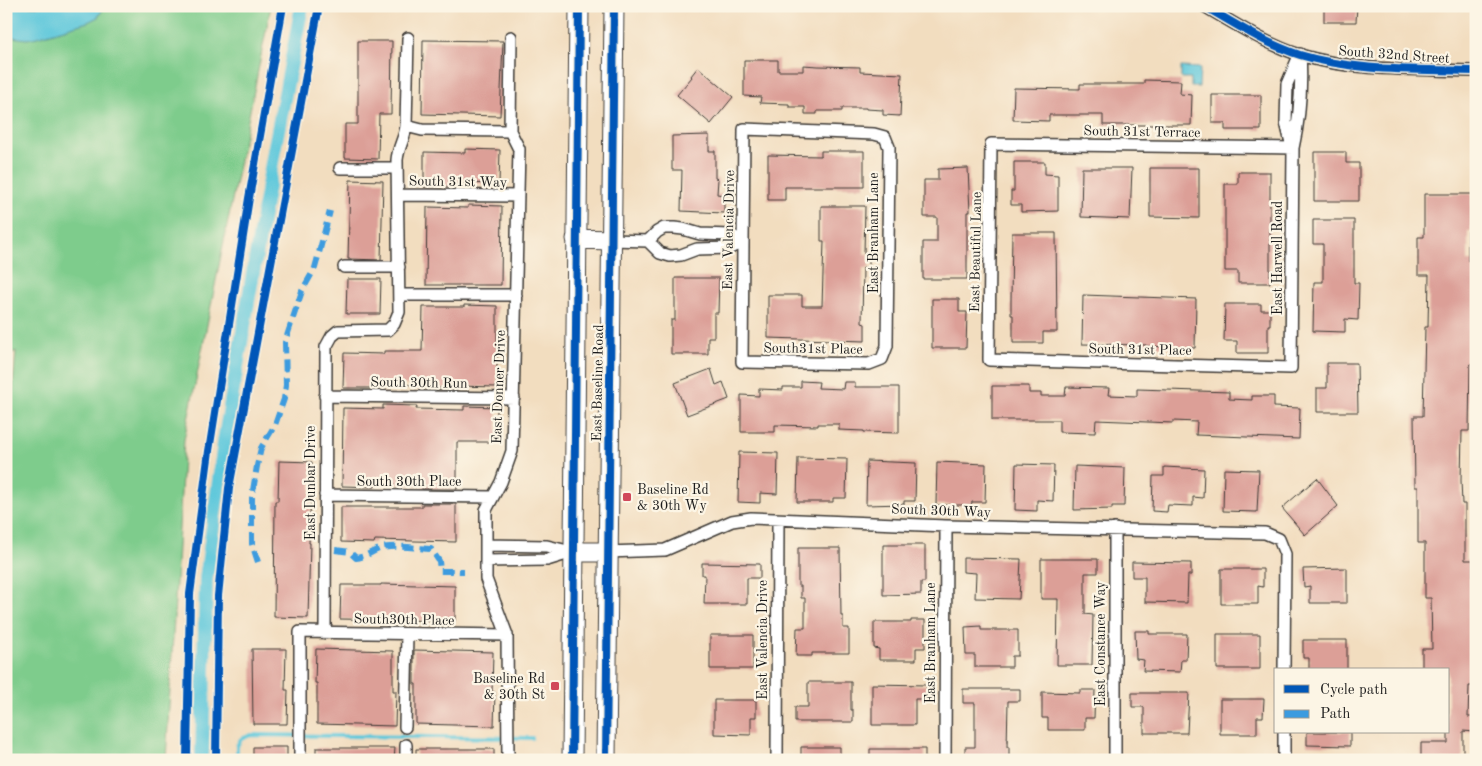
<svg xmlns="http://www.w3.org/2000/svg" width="1482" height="766" font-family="'Old Standard TT',serif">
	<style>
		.green { fill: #7ecc8c; stroke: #4d7454 }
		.water { fill: #5fc8db; stroke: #3e727c }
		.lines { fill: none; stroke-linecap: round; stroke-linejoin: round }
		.stream { stroke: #5fc8db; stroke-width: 4 }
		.canal { stroke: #5fc8db; stroke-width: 14 }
		.building { fill: #dc9f97 }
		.minor-casing { stroke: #3c3934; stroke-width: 14 }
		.primary-casing { stroke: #3c3934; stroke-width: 21 }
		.minor { stroke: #fff; stroke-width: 11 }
		.primary { stroke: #fff; stroke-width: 19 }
		.quiet { stroke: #3c9bdf; stroke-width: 6; stroke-dasharray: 12 6; stroke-linecap: butt }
		.cycleway-casing { stroke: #fcf5e5; stroke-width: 11 }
		.cycleway { stroke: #0057b8; stroke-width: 8 }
		.poi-dot { fill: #d1495b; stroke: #fcf5e5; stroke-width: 2 }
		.labels { text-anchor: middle; stroke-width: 4.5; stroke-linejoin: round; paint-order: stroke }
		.street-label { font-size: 14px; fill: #1c1c1c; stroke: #fcf5e5 }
		.poi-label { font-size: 14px; fill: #1c1c1c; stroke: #fcf5e5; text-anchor: start }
	</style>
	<rect width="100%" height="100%" fill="#fcf5e5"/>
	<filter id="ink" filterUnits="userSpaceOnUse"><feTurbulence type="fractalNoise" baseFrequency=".02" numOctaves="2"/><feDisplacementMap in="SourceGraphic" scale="10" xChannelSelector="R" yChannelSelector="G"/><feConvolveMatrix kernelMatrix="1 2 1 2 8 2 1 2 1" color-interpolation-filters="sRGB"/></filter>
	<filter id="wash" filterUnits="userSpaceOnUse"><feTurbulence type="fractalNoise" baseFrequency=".0096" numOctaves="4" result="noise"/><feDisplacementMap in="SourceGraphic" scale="20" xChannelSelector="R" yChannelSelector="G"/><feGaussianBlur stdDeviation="1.12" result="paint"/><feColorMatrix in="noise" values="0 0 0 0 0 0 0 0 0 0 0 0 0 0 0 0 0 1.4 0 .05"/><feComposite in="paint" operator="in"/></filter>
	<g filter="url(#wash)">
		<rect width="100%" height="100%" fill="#f2ddbf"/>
		<path class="green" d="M6 6H271L184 440 166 760H6V470L16 351 6 356Z"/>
		<path class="water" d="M6 6H105L98 17 88 22 37 37 27 39 11 37 6 34Z
			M1181 67 1200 68 1199 87H1191V78H1181Z"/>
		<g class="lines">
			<path class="stream" d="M237 760V746L241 739 251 735 532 738"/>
			<path class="canal" d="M202 760 206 579 224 442 274 151 302 6"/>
		</g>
		<g id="blocks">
			<path class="building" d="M1324 6H1357L1356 22H1324Z
				M423 40 503 41 500 116 422 114Z
				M358 41H392L391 114H379L378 159 345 158V124H358Z
				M744 60H778V71H803V65L818 66 860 67V72L902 74 900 116 883 115V110L866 109V108H842V111H817V114H805V107H789V104L760 103 761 97 744 96Z
				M698 67 733 97 711 124 677 95 692 77 691 76Z
				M1144 80 1181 81 1180 94 1192 95 1191 125H1103V115H1049V121L1013 120 1014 88 1080 89V84H1144Z
				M1212 95H1261V130H1225V123H1212Z
				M709 135V151H715V178L718 179 717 194 724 195V213L681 211 682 170H672V136Z
				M465 149 500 150 499 184 458 183V187H424V152L465 153Z
				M821 151H864V187H785V200H768V155L821 156Z
				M1314 152H1346V163H1359V201H1314Z
				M1014 162H1045V174L1058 175V211L1021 212V205H1011V191H1014Z
				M968 168 970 212H967V279H923V242H937V217H924V180H938V169Z
				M1082 168H1132L1130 219 1081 217Z
				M1150 168H1199V218L1150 217Z
				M1238 172H1270V283H1238V271H1225V184H1238Z
				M350 180 383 181 381 260 348 259Z
				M1424 194H1472L1471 231H1468V261H1475L1476 342H1473V364H1470L1469 431H1462L1461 480 1462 504H1465V560H1473V624H1476V663H1472V686H1469L1468 717H1476L1475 732 1463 731V760H1421V743H1448V670H1422V649H1432L1431 598H1425V543H1418V487H1415L1414 416H1423L1425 327H1428L1429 275H1418V237H1424Z
				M468 205 502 206 501 285H426L427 207 468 208Z
				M821 206H865L864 254H869V268H863L862 323 865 324V341L768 338V295H802V306H822L824 241H821Z
				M1313 220H1354V283H1359L1358 320 1345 319V332L1313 331 1314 282H1323V244H1313Z
				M1012 233H1056L1057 332H1043V343H1013V315H1011V301Z
				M675 278H719L718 313H714V337H708V354H671V320H675Z
				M347 279H381L380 314H346Z
				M1083 295 1196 299 1195 348 1146 346V345L1082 344Z
				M932 299H959V312H967L966 348H932Z
				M1225 304H1261V310H1270V325H1268V353H1237V341H1224Z
				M464 305 497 306V387L457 386V388H423V385L376 384V388H343L344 353 384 354V351H422L423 307H464Z
				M1327 363H1357L1358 412H1317V388H1327Z
				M711 369 716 385 723 382 729 399 687 415 675 383Z
				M801 381 819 382 818 388 843 389 844 382H855V387H899V433L864 432V431L839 430V424H818V426L775 425V432H741V395L759 396V389L783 390V387H801Z
				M992 386H1029V393H1041V396H1065L1066 387 1109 388 1108 395 1137 396V389L1229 392V399L1252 400V396H1274V407L1300 408 1299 439 1196 435 1197 422 1173 421V423L1096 420 1095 433 1059 432V420H992Z
				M383 405 417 406 416 409 464 410V406L497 407V442H457V489H422V485L376 484 375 487 342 486 343 408 383 409Z
				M739 452 778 453 777 494 760 493V503L738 502Z
				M798 458 847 459 846 498H833V502H797Z
				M279 461 312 462 309 543H310L308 618 274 617 275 501H278Z
				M867 461 916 463 915 501H904V504L866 505Z
				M937 462 986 464 985 502H972L971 505H936Z
				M1016 464 1054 465 1053 501 1037 500V511L1015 510Z
				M1075 466 1125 468 1124 506H1112V509L1074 510Z
				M1164 467 1204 469 1203 498 1193 497V506L1168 505 1167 512 1152 511 1153 476H1164Z
				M1224 469 1259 470 1257 512 1223 511Z
				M1317 478 1338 506 1305 535 1282 508Z
				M422 504H456V542L375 540 374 543 341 542V507H422Z
				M883 545H925V582H921V594L883 595Z
				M798 548H840L841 616H843V628H849V653H812V656H796L797 628H805V598H801V586H798Z
				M963 558 1021 559 1019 599 975 598 976 573 963 572Z
				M1041 559H1098V573H1085V614L1093 615 1092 665H1057L1058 599H1041Z
				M1132 562 1191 563V575H1188L1187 603 1145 602V577H1132Z
				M702 563 760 564V578H747V604H704L705 575H702Z
				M1347 568V603H1310V586L1304 587 1303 569Z
				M1221 569H1263V587L1258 586V604H1221Z
				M381 584 455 586V621L340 619 341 585H381Z
				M911 620H925V648H916V660H879V649L874 648V622H911Z
				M981 626V630H1018V656H1012V667H975V655H966L965 627Z
				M1135 631H1149V634H1187L1186 660H1181L1180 672 1143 671 1144 660 1136 659Z
				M1217 634H1260V669H1217Z
				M710 635H753V669H710Z
				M1303 640H1347V670H1309V658H1303Z
				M252 649H286L285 690H288L287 724H253Z
				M316 649 393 651V691H396L395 726 317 724V683H315Z
				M414 650 493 652 492 692H495L494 726 416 724V684H414Z
				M808 682H851V710H853V722H795V707H808Z
				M872 684 927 685 926 699H915V725H872Z
				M963 689H1020V701H1008L1007 747H1009V760H965V747H975V703H963Z
				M1080 690H1095L1094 718H1085V730H1048V718H1042V692L1080 693Z
				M1132 693H1189L1187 733H1144V707H1132Z
				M1220 699H1264L1263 717H1257V734H1220Z
				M714 700H756V717H751V735L714 734Z
				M1307 732H1350V746L1307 745Z
				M253 747H287V760H253Z
				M801 747H840V760H801Z
				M316 748H395L394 760H316Z
				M416 749H494V760H416Z
				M870 749H925V760H870Z"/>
		</g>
	</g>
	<g filter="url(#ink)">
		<use href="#blocks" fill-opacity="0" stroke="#3c3934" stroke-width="1"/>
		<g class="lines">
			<g class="minor-casing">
				<path id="minor" d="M1204 6C1235 24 1266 44 1300 55 1356 72 1417 69 1476 71
					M406 126 422 130 510 131
					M744 129 874 134 885 137 889 147 887 346 882 359 869 364 742 362Z
					M1292 147 1286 122 1287 84 1299 56
					M1293 148 991 144 989 360 1291 368 1293 148C1300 117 1302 86 1300 54
					M340 168H397
					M398 195 517 196
					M611 240 648 241 660 253 670 256 681 255 697 249 730 248 742 242
					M648 241 657 232 664 228H674L683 229 700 234 731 235 742 242
					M344 267H399
					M399 295H516
					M325 396 514 398
					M325 495 492 497
					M486 545 547 546 572 552
					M607 552 665 550 732 521 751 518 946 526 1265 533 1279 539 1285 554 1284 670
					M486 561 547 560 573 552
					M325 633 326 347 332 336 338 331 388 330 394 324 399 312 397 160C398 147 405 138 406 126L408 38
					M405 727 407 634
					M300 760V632L507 635
					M406 760V745
					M508 760 507 635 486 579V510L501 482 512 451 519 149 510 131 511 37
					M777 760 778 520
					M945 760 946 526
					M1115 760V529
					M1284 760V732"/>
			</g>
			<g class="primary-casing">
				<path id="primary" d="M576 239 611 240
					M573 552H607
					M572 760 579 6
					M606 760 614 6"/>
			</g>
			<use href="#minor" class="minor"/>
			<use href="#primary" class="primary"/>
			<path class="quiet" d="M335 550 350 552 356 558C366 557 372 551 382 548 397 545 415 548 431 549L439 561 440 571H464
				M258 562 252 544V497L257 466 261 448 275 425 284 399 286 385 285 342 302 291 315 268 330 211"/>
			<g class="cycleway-casing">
				<path id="cycleway" d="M1204 6C1235 24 1266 44 1300 55 1356 72 1417 69 1476 71
					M187 760 190 594 209 451 249 198 283 6
					M216 760 218 596 229 488 319 6
					M572 760 579 6
					M606 760 614 6"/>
			</g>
			<use href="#cycleway" class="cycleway"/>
		</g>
	</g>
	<g class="poi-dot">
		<rect x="622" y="492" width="10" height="10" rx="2.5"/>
		<rect x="550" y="681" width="10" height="10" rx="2.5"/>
	</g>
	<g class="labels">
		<g class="street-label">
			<text transform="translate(1394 54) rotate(4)" y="5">South 32nd Street</text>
			<text transform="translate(1142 131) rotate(1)" y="5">South 31st Terrace</text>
			<text transform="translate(458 181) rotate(1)" y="5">South 31st Way</text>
			<text transform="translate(728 230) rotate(-89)" y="5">East Valencia Drive</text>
			<text transform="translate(873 233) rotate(-90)" y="5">East Branham Lane</text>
			<text transform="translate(975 252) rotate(-89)" y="5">East Beautiful Lane</text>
			<text transform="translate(1277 258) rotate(-90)" y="5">East Harwell Road</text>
			<text transform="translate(813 348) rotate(1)" y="5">South31st Place</text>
			<text transform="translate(1140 349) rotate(1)" y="5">South 31st Place</text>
			<text transform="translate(419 382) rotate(1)" y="5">South 30th Run</text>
			<text transform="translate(597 383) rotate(-89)" y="5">East Baseline Road</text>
			<text transform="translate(498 387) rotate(-88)" y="5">East Donner Drive</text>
			<text x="409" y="486">South 30th Place</text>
			<text transform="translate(310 483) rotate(-90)" y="5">East Dunbar Drive</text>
			<text transform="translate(941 510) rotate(2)" y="5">South 30th Way</text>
			<text transform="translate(404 619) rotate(1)" y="5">South30th Place</text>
			<text transform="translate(762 640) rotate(-90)" y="5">East Valencia Drive</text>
			<text transform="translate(930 643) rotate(-90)" y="5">East Branham Lane</text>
			<text transform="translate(1100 644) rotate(-90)" y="5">East Constance Way</text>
		</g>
		<g class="poi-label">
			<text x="637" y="494">Baseline Rd<tspan x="637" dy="16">&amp; 30th Wy</tspan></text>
			<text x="545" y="683" text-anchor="end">Baseline Rd<tspan x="545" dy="16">&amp; 30th St</tspan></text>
		</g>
	</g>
	<rect width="1482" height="766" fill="none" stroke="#fcf5e5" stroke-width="25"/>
	<rect x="1274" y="668" width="175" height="65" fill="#fcf5e5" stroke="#a29e95"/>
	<rect x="1284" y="685" width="25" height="8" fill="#0057b8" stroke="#a29e95"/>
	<text x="1320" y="694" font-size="15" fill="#1c1c1c">Cycle path</text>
	<rect x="1284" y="710" width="25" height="8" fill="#3c9bdf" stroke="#a29e95"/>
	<text x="1320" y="718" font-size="15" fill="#1c1c1c">Path</text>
</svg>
